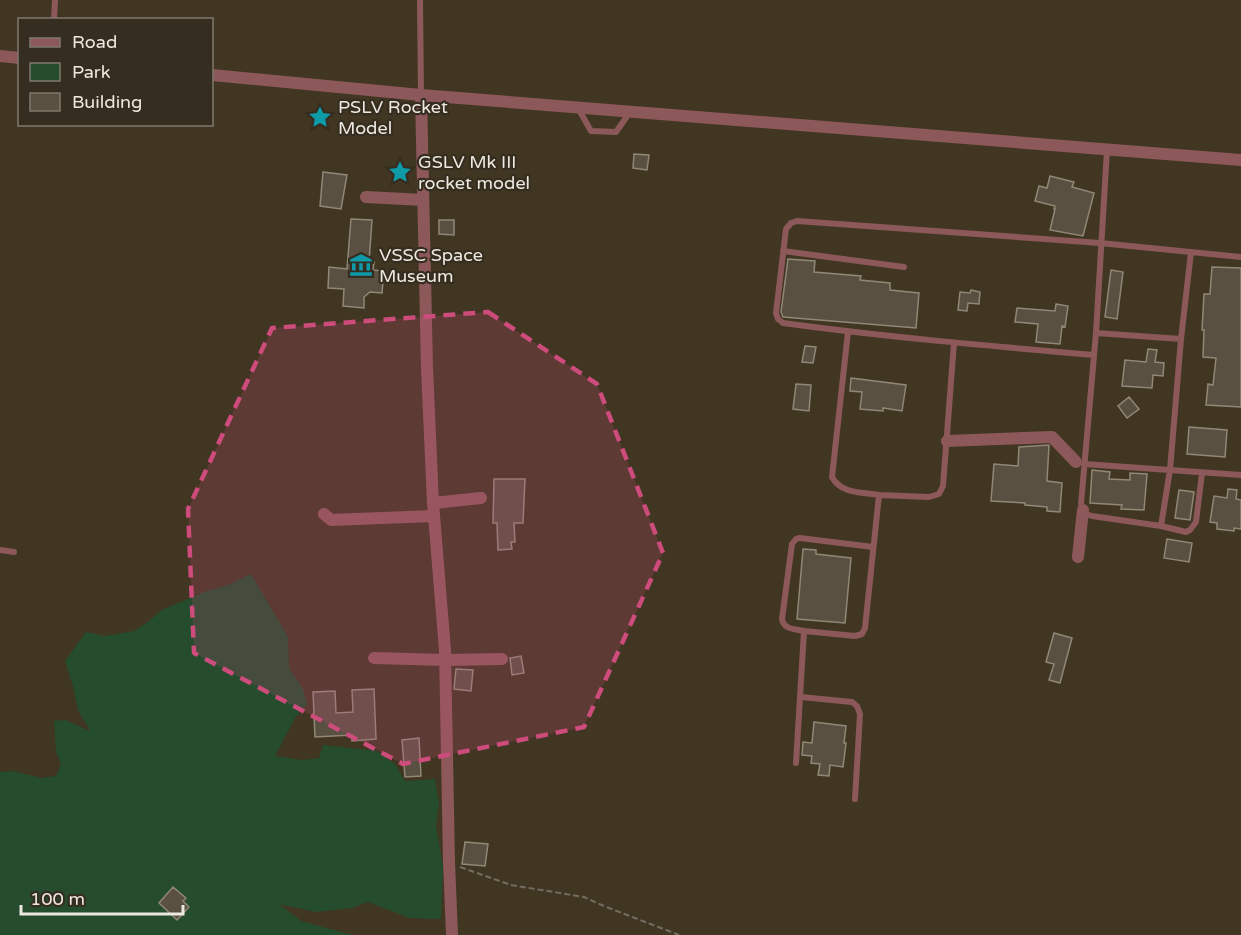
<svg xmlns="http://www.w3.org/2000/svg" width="1241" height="935" font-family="'Varela Round',sans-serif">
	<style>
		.built { fill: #413622; fill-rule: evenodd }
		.green { fill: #244c2d }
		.building { fill: #595042; stroke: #908777; stroke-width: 1.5 }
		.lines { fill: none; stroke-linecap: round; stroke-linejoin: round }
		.path { stroke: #746d61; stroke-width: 2; stroke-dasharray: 6 3; stroke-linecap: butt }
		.service { stroke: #8d5859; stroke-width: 6 }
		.minor { stroke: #8d5859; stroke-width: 12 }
		.marked { fill: #cd4c7c; fill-opacity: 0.2; stroke: #cd4c7c; stroke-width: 4.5; stroke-dasharray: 12 8; stroke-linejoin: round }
		.labels { text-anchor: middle; stroke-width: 4.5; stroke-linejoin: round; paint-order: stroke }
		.poi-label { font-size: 18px; fill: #eee9e0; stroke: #352d1f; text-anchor: start }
	</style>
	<rect width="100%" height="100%" fill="#352d1f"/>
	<path class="built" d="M0 0H1241V935H0ZM20 20H212V124H20Z"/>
	<path class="green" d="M251 574 288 637 289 668 303 689 307 704 295 718 275 756 302 760 319 758 323 745 377 751 395 764 405 781 435 779 439 804 436 826 443 867 441 919 409 918 368 902 352 908 316 912 279 904 301 921 353 935H0V772L13 771 41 778 56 776 61 764 56 752 54 721 65 720 90 731 78 710 73 686 65 661 86 632 104 636 134 631 145 624 162 610 204 592 228 585Z"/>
	<path class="building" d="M634 154 649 155 647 170 633 168Z
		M323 172 347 175 341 209 320 206Z
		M1050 176 1074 182 1072 187 1094 193 1083 236 1050 230 1055 209H1054L1055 206 1035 201 1039 186 1047 188Z
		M351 219 372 220 369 262H374L373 270 384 271 382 293 370 292 364 297V308L343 306 344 289 328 288 329 267 347 269Z
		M439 220H454V235L439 234Z
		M788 259 815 261 814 272 861 276 860 280 890 283V290L919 293 916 328 783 317 781 312Z
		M1212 267 1241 268V407L1206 405 1208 384 1213 385 1216 358 1203 357 1204 330H1202L1204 294H1210Z
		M1111 270 1123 272 1117 319 1105 317Z
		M971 290 980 292 979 304 968 303 967 311 958 310 960 292 970 293Z
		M1056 304 1068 306 1065 327 1062 326 1060 344 1036 342 1038 324 1015 322 1017 308 1055 311Z
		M805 346 816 347 813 363 802 362Z
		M1148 349 1157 350 1155 362 1164 363 1163 376 1153 375 1152 388 1122 386 1125 360 1146 362Z
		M851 378 906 385 902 411 883 408V411L860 409 862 392 850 391Z
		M796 384 811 385 809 411 793 409Z
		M1129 397 1139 409 1127 418 1118 406Z
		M1189 427 1227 430 1225 457 1187 454Z
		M1049 445 1047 481 1062 483 1060 512 1047 511V507L1025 505V503L991 501 994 464 1018 466 1019 447Z
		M1092 470 1110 472 1109 479 1130 480V473L1147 474 1144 510 1121 509 1122 505 1090 503Z
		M494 479H525L523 523H514L515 542H511L512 549 498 550 497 523H493Z
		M1228 489 1237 490 1236 499 1241 500V529L1234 528V531L1217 529V523L1210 522 1214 496 1227 498Z
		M1179 490 1194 492 1190 520 1175 518Z
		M1167 539 1192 543 1189 562 1164 558Z
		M803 549 816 550V554L851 558 845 623 797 619Z
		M1054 633 1072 638 1060 683 1049 680 1054 664 1046 662Z
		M521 656 524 673 512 675 510 658Z
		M456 669 473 670 471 691 454 689Z
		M374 689 376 739 352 741V735L315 737 313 692 335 691 336 713 353 712 352 690Z
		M814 722 846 726 844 743H846L843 767 830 765 829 776 818 775 820 764 811 763 812 756 802 755 803 742 812 743Z
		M419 738 421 776 405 777 402 740Z
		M465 842 488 844 485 866 462 864Z
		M173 887 186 898 183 901 189 907 177 920 159 903Z"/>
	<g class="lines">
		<path class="path" d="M460 867 511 885 584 897 604 906 679 935"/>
		<path class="service" d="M420 0 421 95
			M54 20 55 0
			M578 108 591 131 616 132 630 112
			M1107 150 1096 333 1081 504 1086 514 1092 516 1161 526 1186 532 1190 530 1196 522 1202 473
			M783 251 904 267
			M848 332 832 477C841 494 862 492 879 495
			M1096 333 1181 339
			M1094 355C990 346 886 337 783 323L778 319 776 313 786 229 791 223 797 221 1100 243 1241 257
			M1084 464 1241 475
			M1161 526 1170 470 1181 339 1191 252
			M0 550 14 552
			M804 631C795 629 784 630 782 619L792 544 796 539 800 538 873 547
			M801 697 852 702 857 706 860 714 855 799
			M796 763 804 631 855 636 862 634 865 628 879 495 929 497 939 494 943 486 954 343"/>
		<path class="minor" d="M0 56 20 58
			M212 75 421 95 1241 160
			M421 95 427 368 433 503 445 650 449 862 452 935
			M366 197 423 200
			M947 441 1052 437 1076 462
			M433 503 481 498
			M324 514 331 520 434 516
			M1078 557 1083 510
			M374 658 445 660 502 659"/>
	</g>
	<path class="marked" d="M488 312 597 384 663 553 584 727 403 764 194 653 188 509 272 328Z"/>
	<defs>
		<g id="sight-bare" transform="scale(1.8)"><path d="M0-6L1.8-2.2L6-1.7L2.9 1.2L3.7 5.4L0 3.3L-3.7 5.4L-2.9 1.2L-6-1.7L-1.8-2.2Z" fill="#0f9aa8" stroke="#352d1f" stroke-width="2.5" paint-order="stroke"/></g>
		<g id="museum-bare" transform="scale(1.8)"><path d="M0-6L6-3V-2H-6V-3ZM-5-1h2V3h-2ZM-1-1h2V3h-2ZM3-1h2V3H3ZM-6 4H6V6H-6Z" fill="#0f9aa8" stroke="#352d1f" stroke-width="2.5" paint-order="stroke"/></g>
	</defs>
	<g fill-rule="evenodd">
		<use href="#sight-bare" x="320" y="117"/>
		<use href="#sight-bare" x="400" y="172"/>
		<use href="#museum-bare" x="361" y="265"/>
	</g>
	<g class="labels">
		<g class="poi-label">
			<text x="338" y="113">PSLV Rocket<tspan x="338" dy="21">Model</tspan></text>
			<text x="418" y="168">GSLV Mk III<tspan x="418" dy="21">rocket model</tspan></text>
			<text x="379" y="261">VSSC Space<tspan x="379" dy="21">Museum</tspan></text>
		</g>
	</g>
	<rect x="18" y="18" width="195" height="108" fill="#352d1f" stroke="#7f786c" stroke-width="1.5"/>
	<rect x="30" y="38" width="30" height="9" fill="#8d5859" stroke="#7f786c" stroke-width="1.5"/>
	<text x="72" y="48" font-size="18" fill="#eee9e0">Road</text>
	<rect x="30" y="63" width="30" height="18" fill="#244c2d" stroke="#7f786c" stroke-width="1.5"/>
	<text x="72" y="78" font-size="18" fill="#eee9e0">Park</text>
	<rect x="30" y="93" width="30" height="18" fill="#595042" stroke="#7f786c" stroke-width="1.5"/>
	<text x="72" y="108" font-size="18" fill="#eee9e0">Building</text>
	<path d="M21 905v9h162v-9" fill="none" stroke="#eee9e0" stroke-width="3"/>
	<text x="30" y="905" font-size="18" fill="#eee9e0" stroke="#352d1f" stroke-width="4.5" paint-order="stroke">100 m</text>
</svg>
